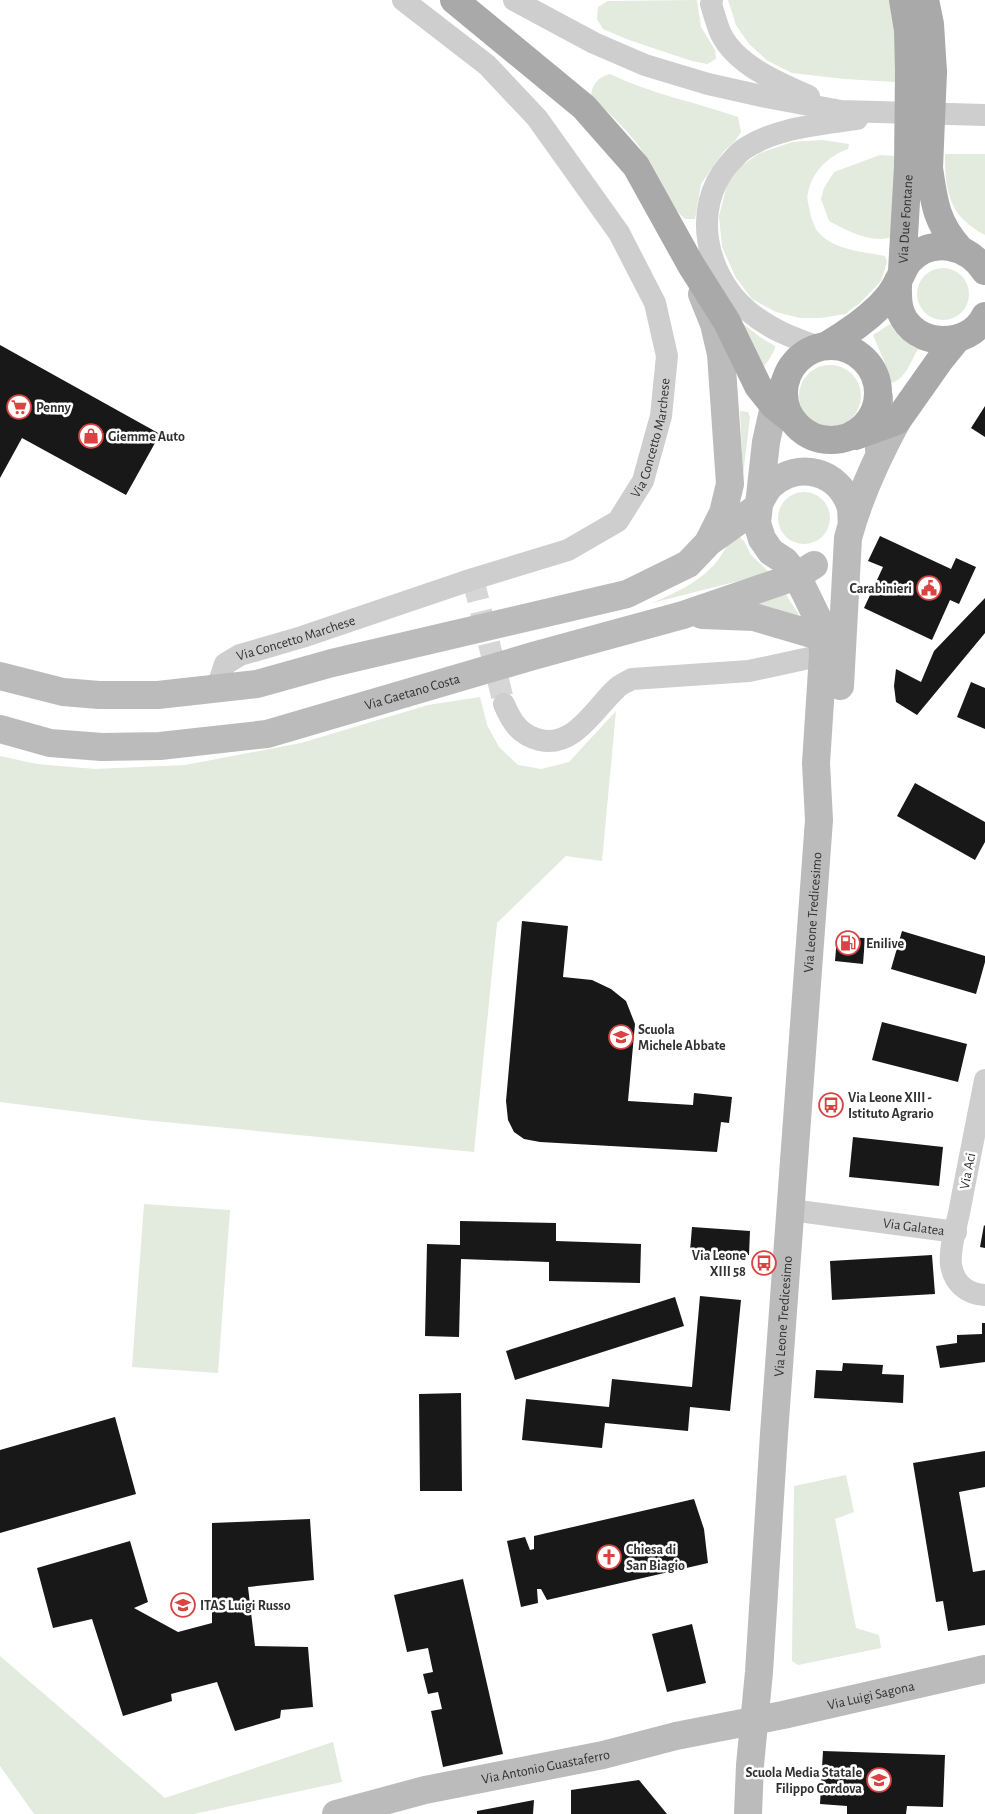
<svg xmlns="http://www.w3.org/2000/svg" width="985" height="1814" font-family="'Alegreya Sans',sans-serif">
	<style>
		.green { fill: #e3eade }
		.building { fill: #181818 }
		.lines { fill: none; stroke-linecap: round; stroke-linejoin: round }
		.street-tunnel { stroke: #d6d6d6; stroke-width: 22; stroke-dasharray: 22 11; stroke-linecap: butt }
		.street { stroke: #cecece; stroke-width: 22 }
		.secondary { stroke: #bbb; stroke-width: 28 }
		.primary { stroke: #a9a9a9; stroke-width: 28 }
		.primary-bridge { stroke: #a9a9a9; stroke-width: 28 }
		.labels { text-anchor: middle; stroke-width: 5; stroke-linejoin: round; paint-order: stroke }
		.street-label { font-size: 14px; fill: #313131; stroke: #fff }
		.poi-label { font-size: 14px; font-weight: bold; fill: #313131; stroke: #fff; text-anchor: start }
	</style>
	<rect width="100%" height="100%" fill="#fff"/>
	<path class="green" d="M697 0 701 27 715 50 716 59 707 64 692 61 629 40 603 29 597 19 598 7 608 1Z
		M728 0H891L897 45 896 82 844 79 792 73 768 61 749 44 736 25Z
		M610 74C651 94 695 102 738 117L741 132 735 141 724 151 701 184 695 219H685C667 203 659 178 646 157 632 134 611 114 591 97 592 84 597 78 610 74Z
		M822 140 849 144 848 149C828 156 812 172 808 193 806 198 809 206 810 212 811 218 815 229 819 233 834 250 864 252 885 256L887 262 881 281 860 303 845 314 821 318H800L776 312 752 299 736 278 722 247 719 216 727 185 741 166 760 153 792 142Z
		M945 154H985V235C949 216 945 192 945 154Z
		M880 155 897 156 894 236C874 245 847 231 829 221L821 199 824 188 834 172Z
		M917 294a26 26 0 1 1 52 0a26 26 0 1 1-52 0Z
		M742 323 760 337 775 346C775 352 767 362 763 368Z
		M890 324C897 336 905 342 918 349 911 361 905 380 891 383L887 368 873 335Z
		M799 396a31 31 0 1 1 62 0a31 31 0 1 1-62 0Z
		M740 411 748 412 750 417 743 475Z
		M778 518a26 26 0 1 1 52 0a26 26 0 1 1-52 0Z
		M738 535 744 541 751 555 770 573 652 603C675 593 696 584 714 565 723 556 727 541 738 535Z
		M784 592 800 616 762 605 744 603Z
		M480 697 487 725 499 747 518 765 541 769 569 762 616 711 602 861 566 856 497 923 474 1152 144 1120 0 1102V756L37 764 95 769 185 765 301 743 428 705Z
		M144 1204 230 1210 218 1373 132 1367Z
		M846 1475 854 1512 835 1519 856 1628 879 1635 881 1648 798 1665 792 1661 794 1486Z
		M0 1656 165 1798 333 1742 342 1782 194 1814H34L0 1766Z"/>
	<path class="building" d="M0 345 160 434 126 495 22 438 0 478Z
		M985 406V437L971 428Z
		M880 536 951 569 956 558 976 567 959 604 950 600 932 640 864 608 883 567 868 561Z
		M985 598V633L917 715 896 702 894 686 896 669 921 682 934 651Z
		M971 682 985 688V729L957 717Z
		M915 783 985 822V842L975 860 897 816Z
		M522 921 568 926 563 977 592 980 611 989 626 1001 635 1024 628 1101 693 1105 694 1093 732 1097 729 1123 721 1122 717 1152 540 1142 524 1139 514 1132 508 1120 506 1101Z
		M902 931 985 956V962L976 994 891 969Z
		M837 937 865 938 863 964 835 961Z
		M882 1022 967 1044 958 1082 872 1060Z
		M853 1137 943 1147 939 1186 849 1177Z
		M460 1221 556 1223V1241L641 1244 640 1283 549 1281V1262L461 1259 459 1337 425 1336 427 1244 460 1245Z
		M984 1225 985 1226V1248L980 1247Z
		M692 1227 750 1231 749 1255 690 1251Z
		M932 1255 935 1294 832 1300 830 1261Z
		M700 1296 741 1300 730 1411 690 1407 688 1431 605 1423 602 1448 522 1440 526 1399 609 1407 612 1379 692 1387Z
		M675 1297 684 1326 515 1380 506 1351Z
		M982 1323H985V1362L940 1368 936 1346 957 1343V1335L982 1334Z
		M843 1363 883 1365 882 1374 904 1375 903 1403 814 1398 816 1370 842 1371Z
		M461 1393 462 1491H420L419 1394Z
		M115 1417 136 1494 0 1533V1450Z
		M985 1451V1487L959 1492 973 1572 985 1570V1625L948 1631 943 1601 936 1602 913 1463Z
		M694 1499 704 1529 708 1563 547 1600 541 1589H537L538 1603 521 1607 507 1541 525 1537 530 1550 534 1549V1536Z
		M310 1519 314 1580 248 1587 255 1646 308 1647 313 1707 281 1710 280 1718 235 1731 217 1682 171 1694 172 1701 123 1716 92 1619 53 1628 37 1568 130 1541 148 1602 134 1608 178 1632 212 1623V1523Z
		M463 1579 503 1754 443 1767 431 1711 442 1709 438 1692 428 1694 423 1674 433 1672 428 1648 407 1652 394 1595Z
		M692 1624 706 1683 667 1692 652 1634Z
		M823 1751 945 1755 943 1807 907 1806 906 1814H847V1806L820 1804Z
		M639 1780 667 1814H571V1790Z
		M534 1800 533 1814H477V1811Z"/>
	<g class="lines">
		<path class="street-tunnel" d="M473 579 504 704"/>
		<g class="street">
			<path d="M514 0 594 43 645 65 708 84 766 97 841 111 985 115"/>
			<path d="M712 0 711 4C714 14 717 25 721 34 736 65 779 83 809 96"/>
			<path d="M819 347C793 338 769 329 748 311 706 276 691 209 728 165 733 159 738 153 744 149 777 127 819 125 857 119"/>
			<path id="s1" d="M217 688 225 664 240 655 302 637 473 579 568 550 618 521 643 481 661 416 667 356 655 303 619 233 537 118 487 65 403 0"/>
			<path d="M504 704C512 723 520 735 540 740 574 748 595 708 616 689 620 684 627 682 632 679L749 671 823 655"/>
			<path d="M985 1080C977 1122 968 1165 960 1208 957 1225 949 1247 951 1265 954 1283 967 1294 985 1295"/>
			<path id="s2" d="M791 1210 956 1232"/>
		</g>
		<g class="secondary">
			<path d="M702 294 714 324 721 354 730 484 723 513 709 541"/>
			<path d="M879 398V449"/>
			<path d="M761 500C764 494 767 488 772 484 799 461 838 471 850 505 852 510 851 518 852 524"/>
			<path d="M702 615 754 617 822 637"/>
			<path d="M0 676 63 692 99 695H158L257 684 332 663 627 594 688 564 709 542 758 507"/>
			<path d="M840 686 848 538C859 497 877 458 897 421"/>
			<path id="s3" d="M0 729 50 743 102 747 160 746 267 734 533 656 683 615 797 576 814 565"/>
			<path id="s4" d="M336 1814 425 1790 603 1755 676 1736 783 1715 985 1669"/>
			<path id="s5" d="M748 1814 750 1765 759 1672 774 1434 819 820 816 763 823 655 822 637 817 617 797 576 785 561 771 552 762 539 757 523 766 442 774 406 786 379"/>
		</g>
		<g class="primary">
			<path d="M454 0 584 107 636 166 691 265 727 322 758 386 774 406 792 420"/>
			<path d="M903 0 908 30 909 71"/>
			<path d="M925 0 930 24 933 72"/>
			<path d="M929 168C934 202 936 222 959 248"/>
			<path id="s6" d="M902 271 908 167"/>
			<path d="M898 282C898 293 897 303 901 313 915 348 969 349 985 316"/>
			<path d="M827 345C846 334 864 322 880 306 887 299 894 290 898 281 902 274 904 267 909 261 932 236 968 245 985 271"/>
			<circle cx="831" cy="393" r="47"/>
			<path d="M855 436 897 421 940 360 957 339"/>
		</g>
		<path class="primary-bridge" d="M908 167 909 71
			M929 168 933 72"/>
	</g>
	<defs>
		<g id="supermarket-ring" transform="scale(1.25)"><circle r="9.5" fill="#fff" stroke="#d94342" stroke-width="1.5"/><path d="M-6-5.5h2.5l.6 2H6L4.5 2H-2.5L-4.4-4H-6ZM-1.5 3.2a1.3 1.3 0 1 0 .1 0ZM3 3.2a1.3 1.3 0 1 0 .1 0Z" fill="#d94342"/></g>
		<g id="shop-ring" transform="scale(1.25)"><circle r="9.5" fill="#fff" stroke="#d94342" stroke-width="1.5"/><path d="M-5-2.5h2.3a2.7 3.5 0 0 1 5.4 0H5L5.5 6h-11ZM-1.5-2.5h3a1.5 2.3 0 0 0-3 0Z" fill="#d94342"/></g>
		<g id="civic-ring" transform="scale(1.25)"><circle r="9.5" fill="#fff" stroke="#d94342" stroke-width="1.5"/><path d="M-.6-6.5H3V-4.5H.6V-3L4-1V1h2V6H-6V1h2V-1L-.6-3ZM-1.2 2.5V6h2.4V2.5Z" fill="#d94342"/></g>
		<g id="fuel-ring" transform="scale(1.25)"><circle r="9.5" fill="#fff" stroke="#d94342" stroke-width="1.5"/><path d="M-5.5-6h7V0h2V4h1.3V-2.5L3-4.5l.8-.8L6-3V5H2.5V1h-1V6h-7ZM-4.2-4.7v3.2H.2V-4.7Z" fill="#d94342"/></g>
		<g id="school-ring" transform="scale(1.25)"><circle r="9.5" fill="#fff" stroke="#d94342" stroke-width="1.5"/><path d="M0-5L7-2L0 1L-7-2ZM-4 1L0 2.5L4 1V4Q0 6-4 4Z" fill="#d94342"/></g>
		<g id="bus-ring" transform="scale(1.25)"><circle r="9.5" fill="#fff" stroke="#d94342" stroke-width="1.5"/><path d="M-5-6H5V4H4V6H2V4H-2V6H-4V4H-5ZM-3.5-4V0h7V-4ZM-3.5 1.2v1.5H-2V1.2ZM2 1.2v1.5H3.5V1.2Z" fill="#d94342"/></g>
		<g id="church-ring" transform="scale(1.25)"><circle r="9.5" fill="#fff" stroke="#d94342" stroke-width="1.5"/><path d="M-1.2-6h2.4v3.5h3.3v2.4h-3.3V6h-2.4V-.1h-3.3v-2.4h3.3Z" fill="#d94342"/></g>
	</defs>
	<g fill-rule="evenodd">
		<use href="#supermarket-ring" x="19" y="407"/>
		<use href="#shop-ring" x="91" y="436"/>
		<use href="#civic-ring" x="929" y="588"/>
		<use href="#fuel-ring" x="848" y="943"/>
		<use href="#school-ring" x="621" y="1037"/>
		<use href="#bus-ring" x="831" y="1105"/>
		<use href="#bus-ring" x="764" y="1263"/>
		<use href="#church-ring" x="609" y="1557"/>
		<use href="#school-ring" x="183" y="1605"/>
		<use href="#school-ring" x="879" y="1780"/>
	</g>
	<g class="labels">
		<g class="street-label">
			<text dy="5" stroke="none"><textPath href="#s6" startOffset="52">Via Due Fontane</textPath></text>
			<text dy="5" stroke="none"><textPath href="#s1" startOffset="536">Via Concetto Marchese</textPath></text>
			<text dy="5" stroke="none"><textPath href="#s1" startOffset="101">Via Concetto Marchese</textPath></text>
			<text dy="5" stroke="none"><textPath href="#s3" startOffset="421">Via Gaetano Costa</textPath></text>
			<text dy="5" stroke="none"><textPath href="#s5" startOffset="904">Via Leone Tredicesimo</textPath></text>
			<text transform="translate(967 1171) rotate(-79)" y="5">Via Aci</text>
			<text dy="5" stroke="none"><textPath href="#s2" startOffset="124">Via Galatea</textPath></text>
			<text dy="5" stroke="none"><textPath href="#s5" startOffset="499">Via Leone Tredicesimo</textPath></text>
			<text dy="5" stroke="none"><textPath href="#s4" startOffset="548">Via Luigi Sagona</textPath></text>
			<text dy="5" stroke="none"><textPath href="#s4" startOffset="215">Via Antonio Guastaferro</textPath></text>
		</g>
		<g class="poi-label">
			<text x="36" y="412">Penny</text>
			<text x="108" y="441">Giemme Auto</text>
			<text x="912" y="593" text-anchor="end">Carabinieri</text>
			<text x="866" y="948">Enilive</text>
			<text x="638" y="1034">Scuola<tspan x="638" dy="16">Michele Abbate</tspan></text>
			<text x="848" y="1102">Via Leone XIII -<tspan x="848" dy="16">Istituto Agrario</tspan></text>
			<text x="746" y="1260" text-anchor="end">Via Leone<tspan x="746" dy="16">XIII 58</tspan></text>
			<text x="626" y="1554">Chiesa di<tspan x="626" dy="16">San Biagio</tspan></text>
			<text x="200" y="1610">ITAS Luigi Russo</text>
			<text x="862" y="1777" text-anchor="end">Scuola Media Statale<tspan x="862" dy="16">Filippo Cordova</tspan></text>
		</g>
	</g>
</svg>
